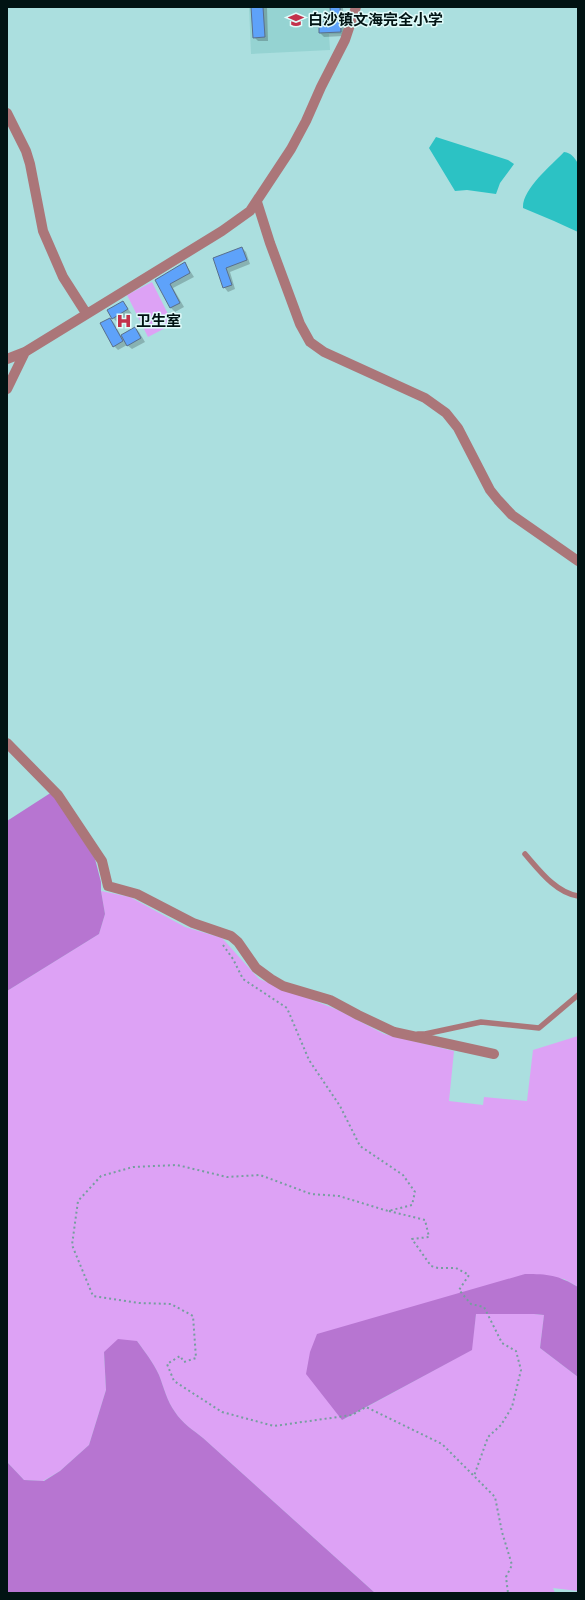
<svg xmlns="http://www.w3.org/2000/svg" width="585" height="1600" font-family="Cabin,'Noto Sans SC',sans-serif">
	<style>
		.built { fill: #95d3d2 }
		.green { fill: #dda2f5 }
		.forest { fill: #b775d1 }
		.water { fill: #2cc2c4 }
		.shadow { fill: #0003 }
		.building { fill: #5ea2fa; stroke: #596f8c }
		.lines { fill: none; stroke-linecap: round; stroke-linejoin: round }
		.path { stroke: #759e9e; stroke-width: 2; stroke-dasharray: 2 3; stroke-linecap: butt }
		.lane { stroke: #ab7679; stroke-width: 5.5 }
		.street { stroke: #ab7679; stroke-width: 10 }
		.labels { text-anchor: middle; stroke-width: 3; stroke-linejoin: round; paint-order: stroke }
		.poi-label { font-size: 15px; font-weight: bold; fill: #011313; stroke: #e1fbfa; text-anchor: start }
	</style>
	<rect width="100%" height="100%" fill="#abdfdf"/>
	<path class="built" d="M249 7H341L343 34H329L330 50 251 54Z"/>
	<path class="green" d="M152 282 173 324 148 337 127 295Z
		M101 891 130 897 185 927 222 938 259 979 338 1010 384 1034 454 1051 449 1101 483 1105 484 1097 527 1101 533 1050 578 1036V1287L564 1279 525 1274 343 1420 471 1350 476 1314H534L544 1315 540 1348 578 1377V1591L553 1588 555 1593H375L203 1438C193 1430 182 1423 175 1412 167 1401 164 1388 159 1375 153 1362 145 1352 137 1341L104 1352 106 1390 89 1445 60 1471 43 1481 24 1480 7 1462V991L99 934 105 914Z"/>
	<path class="forest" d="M52 792 95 859 101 882V891L105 914 99 934 7 991V821Z
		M525 1274C548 1274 558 1275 578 1287V1377L540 1348 544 1315 534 1314H476L472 1350 342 1420 306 1374 310 1352 317 1334Z
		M118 1339 137 1341C145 1352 153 1362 159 1375 164 1388 167 1401 175 1412 182 1423 193 1430 203 1438L375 1593H7V1462L24 1480 44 1481 60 1471 89 1445 106 1390 104 1352Z"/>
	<path class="water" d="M436 137 508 160 514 164 500 183 496 194 467 190 455 191 429 148Z
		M564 152C572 153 574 158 578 163V232L554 221 523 208C522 189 551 166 564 152Z"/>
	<path class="shadow" d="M252 7H267L268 41H258L254 37Z
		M331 7H343L344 36 324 37 320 33 332 22Z
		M242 248 246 252 250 264 230 272 235 289 228 292 224 287 214 258Z
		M185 263 194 277 173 288 184 307 175 312 171 308 156 280Z
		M123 302 132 314 117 322 113 318Z
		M110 319 114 323 121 336 135 328 139 332 145 342 132 349 127 345 118 350 114 346Z"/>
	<path class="building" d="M251 7H263L265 37 253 38Z
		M330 7H340L341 32 319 33V22L331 21Z
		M242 247 247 260 226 268 232 285 223 288 213 258Z
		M185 262 190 273 170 284 180 303 170 308 155 280Z
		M123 301 128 309 112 319 107 310Z
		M110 318 123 341 113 347 100 323Z
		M135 327 141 338 127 346 121 335Z"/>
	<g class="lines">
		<path class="path" d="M223 945 233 959 243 979 287 1008 309 1060 340 1106 360 1146 403 1175 415 1192 412 1205 388 1211 339 1196 311 1194 260 1175 227 1177 177 1165 133 1167 101 1176 78 1201 72 1245 93 1296 139 1303 171 1304 193 1316 196 1358 184 1362 180 1356 167 1364 174 1381 222 1412 274 1426 352 1415 366 1407 442 1444 495 1497 502 1532 512 1565 506 1577 508 1593
			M389 1211 425 1220 429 1237 412 1239 431 1266 438 1268H456L469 1275 459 1290 471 1304 484 1307 502 1343 516 1351 521 1370 512 1407 501 1425 488 1437 474 1476"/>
		<path class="lane" d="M525 854C539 870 556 893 578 896
			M418 1034H425L481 1022 539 1028 578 995"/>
		<path class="street" d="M7 113 26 151 30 164 43 231 63 277 86 313
			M257 202 270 243 300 324 310 342 324 352 425 398 446 413 458 428 490 490 498 500 512 515 578 561
			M7 359 25 352 222 231 250 211 291 149 306 121 321 87 345 40 356 7
			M7 389 25 352
			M7 743 58 795 102 861 108 886 137 894 193 923 231 936 238 942 256 968 271 979 283 986 330 1000 358 1015 394 1032 494 1054"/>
	</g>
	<defs>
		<g id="school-bare" transform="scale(1.2)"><path d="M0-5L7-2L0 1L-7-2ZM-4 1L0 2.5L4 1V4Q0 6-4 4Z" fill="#c3324c" stroke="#e1fbfa" stroke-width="2.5" paint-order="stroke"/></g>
		<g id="hospital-bare" transform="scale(1.2)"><path d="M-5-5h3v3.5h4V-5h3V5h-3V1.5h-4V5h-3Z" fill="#c3324c" stroke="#e1fbfa" stroke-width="2.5" paint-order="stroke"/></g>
	</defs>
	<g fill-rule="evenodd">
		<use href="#school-bare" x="296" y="20"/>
		<use href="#hospital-bare" x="124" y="321"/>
	</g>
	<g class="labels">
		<g class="poi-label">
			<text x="308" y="25">白沙镇文海完全小学</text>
			<text x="136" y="326">卫生室</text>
		</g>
	</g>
	<rect width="585" height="1600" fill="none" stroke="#011313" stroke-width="16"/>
</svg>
